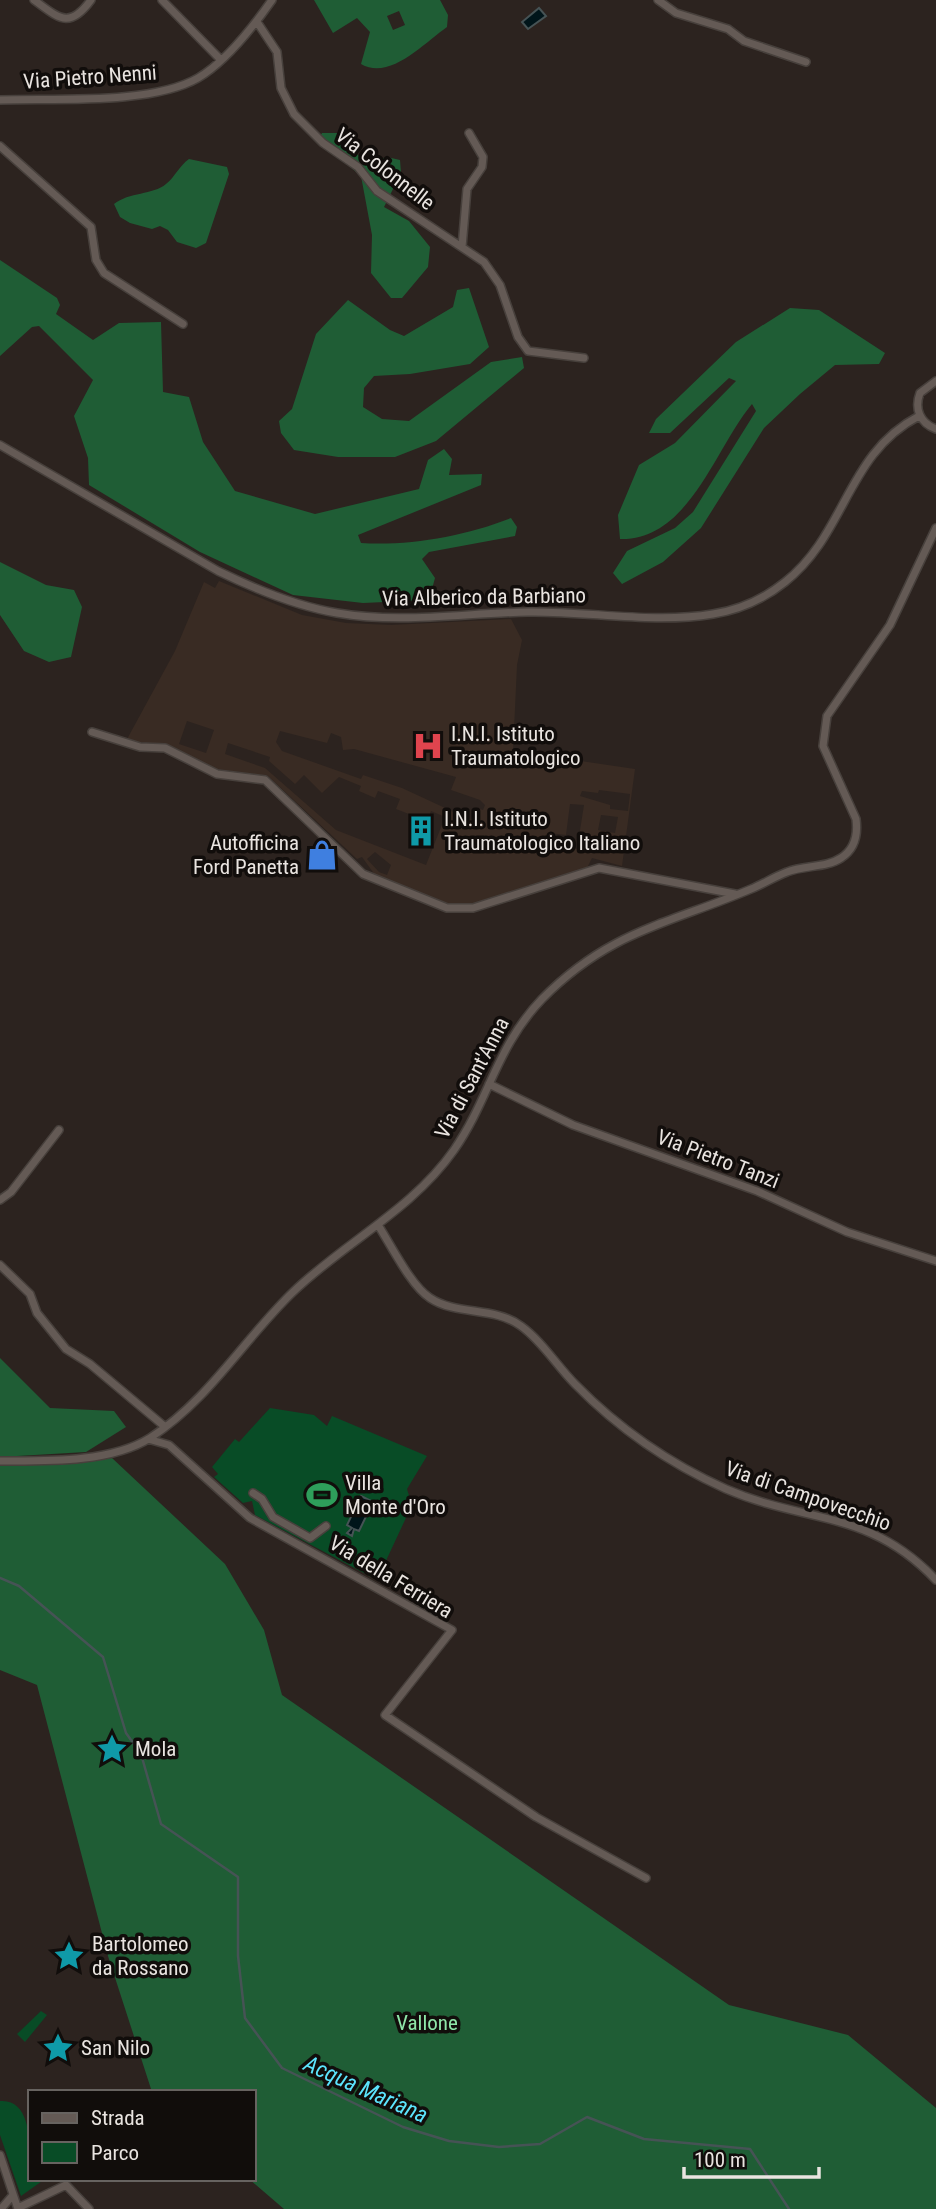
<svg xmlns="http://www.w3.org/2000/svg" width="936" height="2209" font-family="'Roboto Condensed',sans-serif">
	<style>
		.built { fill: #392b23; fill-rule: evenodd }
		.green { fill: #084c26 }
		.forest { fill: #1f5d35; fill-rule: evenodd }
		.water { fill: #00151a; stroke: #465355; stroke-width: 2 }
		.lines { fill: none; stroke-linecap: round; stroke-linejoin: round }
		.stream { stroke: #465355; stroke-width: 2.5 }
		.street-casing { stroke: #47403c; stroke-width: 10 }
		.street { stroke: #645a55; stroke-width: 7 }
		.labels { text-anchor: middle; stroke-width: 7; stroke-linejoin: round; paint-order: stroke }
		.street-label { font-size: 21px; fill: #e9e4e0; stroke: #110d0b }
		.poi-label { font-size: 21px; fill: #e9e4e0; stroke: #110d0b; text-anchor: start }
		.park-label { font-size: 21px; fill: #8fe6a8; stroke: #110d0b }
		.water-label { font-size: 23px; font-style: italic; fill: #5ce4fd; stroke: #110d0b }
	</style>
	<rect width="100%" height="100%" fill="#2c231f"/>
	<path class="built" d="M219 581 302 615 346 623 391 625 511 619 522 640 517 665 513 751 635 769 622 866 592 858 587 868 470 905 455 906 375 875 362 857 357 859 268 776 217 769 166 744 126 741 175 651 204 582 215 588ZM187 721 214 730 206 753 179 744ZM280 731 327 743 331 733 341 737 343 750 354 749 456 777 451 790 480 800 485 805 483 810 477 808 471 820 402 788 363 775 361 779 282 751 276 742ZM228 743 270 757 269 761 295 784 304 775 322 793 339 777 361 786 359 791 375 798 378 791 400 799 396 809 427 821 431 811 445 817 426 865 336 830 265 768 225 754ZM599 790 630 794 628 811 610 809V805L580 796 582 791 598 793ZM570 804 584 805 577 849 547 845 549 833 566 835ZM601 815 618 817 615 833 598 830ZM375 852 391 865 387 875 379 872 367 859Z"/>
	<path class="green" d="M270 1408 314 1415 327 1426 332 1416 427 1456 407 1489 412 1505 377 1580 255 1515 252 1501 243 1503 214 1477 218 1474 212 1467 235 1439 239 1442Z
		M41 2011 47 2015 25 2042 17 2034Z
		M0 2101C35 2098 30 2157 30 2179H45L21 2196 0 2135Z"/>
	<path class="forest" d="M314 0H440L448 15 447 27C424 43 390 81 361 64L370 32 357 18 333 33ZM399 11 405 25 393 30 387 16Z
		M322 133H338L366 164 387 157 400 160 401 173 384 207 409 221 430 247 428 267 402 298H391L371 273 372 235 361 176 318 140Z
		M189 159 227 167 229 174 206 243 196 248 177 242 168 230 160 226 152 229 130 223 120 217 114 204C129 192 153 195 166 184 175 177 179 166 189 159Z
		M0 260 57 298 60 305 56 314 93 340 119 323 161 322 163 392 189 397 203 442 235 491 315 514 419 489 428 460 444 449 452 459 449 475 482 474 481 485 358 535 361 543C410 546 465 536 511 518L517 527 515 536 429 552 422 559 435 578 429 600 363 603 293 595 200 552 89 485 88 458 74 416 93 380 39 326 32 327 0 356Z
		M469 288 489 347 470 364 410 374 374 376 364 388 363 407 382 419 409 421 491 362 522 357 524 368 436 441 395 457H338L294 450 281 433 279 421 292 409 316 334 348 300 390 330 404 336 453 307 457 290Z
		M790 308 819 310 885 353 879 364 835 365 800 394 764 428 701 528 663 562 622 584 613 573 627 551 675 528 693 512 756 411 752 404C715 448 689 541 620 539L618 515 639 465 675 443 736 381 729 378 670 433H649L656 419 736 342Z
		M0 562 46 585 74 590 82 607 71 657 49 662 24 651 0 615Z
		M0 1358 50 1408 114 1411 126 1427 86 1452 0 1457Z
		M112 1458 225 1564 264 1630 282 1695 729 2005 848 2035 936 2108V2209H284L249 2179H254V2092H152L108 1956 37 1685 0 1670V1465Z"/>
	<path class="water" d="M539 8 546 16 528 29 522 22Z
		M361 1496 373 1502 359 1531 354 1529 352 1536 347 1533 352 1528 347 1525Z"/>
	<g class="lines">
		<path class="stream" d="M0 1578 19 1586 103 1657 126 1733 141 1754 161 1824 238 1877V1956L245 2018 282 2068 403 2127 449 2141 499 2147 540 2144 587 2117 644 2139 750 2149 789 2209"/>
		<g class="street-casing">
			<path id="street" d="M34 0C59 18 69 30 91 0
				M162 0 220 59
				M658 0 676 13 728 29 744 41 806 62
				M257 22 277 52 281 88 294 114 323 143 358 167 377 191 484 262 500 285 518 337 528 351 584 358
				M0 100C54 98 151 105 198 78 227 61 253 27 272 0
				M0 146 91 227 96 260 104 273 183 324
				M462 247 467 189 482 167 483 157 469 133
				M936 381 920 393C914 409 920 423 936 429
				M0 445 218 571C255 589 296 606 337 613 400 624 465 613 528 612 589 611 653 624 713 614 739 610 765 598 785 582 847 533 846 454 919 416
				M92 732 140 747 165 748 217 774 265 780 363 874 447 908H473L599 868 735 894
				M489 1084 573 1125 757 1191 847 1232 936 1261
				M0 1200 11 1192 59 1130
				M378 1225C391 1245 411 1286 430 1298 457 1316 494 1306 521 1326 542 1341 557 1366 575 1384 619 1429 668 1463 726 1489 807 1524 869 1509 936 1580
				M0 1265 30 1294 37 1313 66 1349 90 1364 164 1426
				M148 1439 169 1445 250 1518 452 1630 385 1715 536 1817 646 1878
				M0 1461C46 1461 110 1463 150 1438 209 1400 244 1339 293 1292 345 1242 412 1210 454 1150 490 1098 496 1047 542 999 609 931 668 924 751 889 763 884 774 877 787 872 804 865 826 868 841 858 855 849 858 834 856 819L823 746 827 716 890 625 936 528
				M253 1493 262 1499 273 1517 310 1538 326 1526
				M0 2155 18 2209
				M18 2208 66 2185 89 2209
				M1 2209 13 2195"/>
		</g>
		<use href="#street" class="street"/>
	</g>
	<defs>
		<g id="hospital-bare" transform="scale(2.415)"><path d="M-5-5h3v3.5h4V-5h3V5h-3V1.5h-4V5h-3Z" fill="#e0444e" stroke="#110d0b" stroke-width="2.5" paint-order="stroke"/></g>
		<g id="building-bare" transform="scale(2.415)"><path d="M-4-6H4V6H1V3H-1V6H-4ZM-2.5-4.3h1.7v1.8h-1.7ZM.8-4.3h1.7v1.8H.8ZM-2.5-1h1.7V.8h-1.7ZM.8-1h1.7V.8H.8Z" fill="#0f9aa8" stroke="#110d0b" stroke-width="2.5" paint-order="stroke"/></g>
		<g id="shop-bare" transform="scale(2.415)"><path d="M-5-2.5h2.3a2.7 3.5 0 0 1 5.4 0H5L5.5 6h-11ZM-1.5-2.5h3a1.5 2.3 0 0 0-3 0Z" fill="#3f7fe0" stroke="#110d0b" stroke-width="2.5" paint-order="stroke"/></g>
		<g id="stadium-bare" transform="scale(2.415)"><path d="M0-5a6.5 5 0 1 0 0 10a6.5 5 0 1 0 0-10ZM-3.5-1.8h7v3.6h-7Z" fill="#2e9e5b" stroke="#110d0b" stroke-width="2.5" paint-order="stroke"/></g>
		<g id="sight-bare" transform="scale(2.415)"><path d="M0-6L1.8-2.2L6-1.7L2.9 1.2L3.7 5.4L0 3.3L-3.7 5.4L-2.9 1.2L-6-1.7L-1.8-2.2Z" fill="#0f9aa8" stroke="#110d0b" stroke-width="2.5" paint-order="stroke"/></g>
	</defs>
	<g fill-rule="evenodd">
		<use href="#hospital-bare" x="428" y="746"/>
		<use href="#building-bare" x="421" y="831"/>
		<use href="#shop-bare" x="322" y="855"/>
		<use href="#stadium-bare" x="322" y="1495"/>
		<use href="#sight-bare" x="112" y="1749"/>
		<use href="#sight-bare" x="69" y="1956"/>
		<use href="#sight-bare" x="58" y="2048"/>
	</g>
	<g class="labels">
		<g class="street-label">
			<text transform="translate(90 77) rotate(-4)" y="7">Via Pietro Nenni</text>
			<text transform="translate(385 169) rotate(38)" y="7">Via Colonnelle</text>
			<text transform="translate(484 597) rotate(-1)" y="7">Via Alberico da Barbiano</text>
			<text transform="translate(472 1078) rotate(-62)" y="7">Via di Sant'Anna</text>
			<text transform="translate(718 1159) rotate(21)" y="7">Via Pietro Tanzi</text>
			<text transform="translate(808 1496) rotate(19)" y="7">Via di Campovecchio</text>
			<text transform="translate(391 1577) rotate(31)" y="7">Via della Ferriera</text>
		</g>
		<g class="poi-label">
			<text x="451" y="741">I.N.I. Istituto<tspan x="451" dy="24">Traumatologico</tspan></text>
			<text x="444" y="826">I.N.I. Istituto<tspan x="444" dy="24">Traumatologico Italiano</tspan></text>
			<text x="299" y="850" text-anchor="end">Autofficina<tspan x="299" dy="24">Ford Panetta</tspan></text>
			<text x="345" y="1490">Villa<tspan x="345" dy="24">Monte d'Oro</tspan></text>
			<text x="135" y="1756">Mola</text>
			<text x="92" y="1951">Bartolomeo<tspan x="92" dy="24">da Rossano</tspan></text>
			<text x="81" y="2055">San Nilo</text>
		</g>
		<g class="park-label">
			<text x="427" y="2030">Vallone</text>
		</g>
		<g class="water-label">
			<text transform="translate(366 2089) rotate(24)" y="8">Acqua Mariana</text>
		</g>
	</g>
	<rect x="28" y="2090" width="228" height="91" fill="#110d0b" stroke="#676360" stroke-width="2"/>
	<rect x="42" y="2113" width="35" height="10" fill="#645a55" stroke="#676360" stroke-width="2"/>
	<text x="91" y="2125" font-size="21" fill="#e9e4e0">Strada</text>
	<rect x="42" y="2142" width="35" height="21" fill="#084c26" stroke="#676360" stroke-width="2"/>
	<text x="91" y="2160" font-size="21" fill="#e9e4e0">Parco</text>
	<path d="M684 2167v10h135v-10" fill="none" stroke="#e9e4e0" stroke-width="3.5"/>
	<text x="694" y="2167" font-size="21" fill="#e9e4e0" stroke="#110d0b" stroke-width="5" paint-order="stroke">100 m</text>
</svg>
